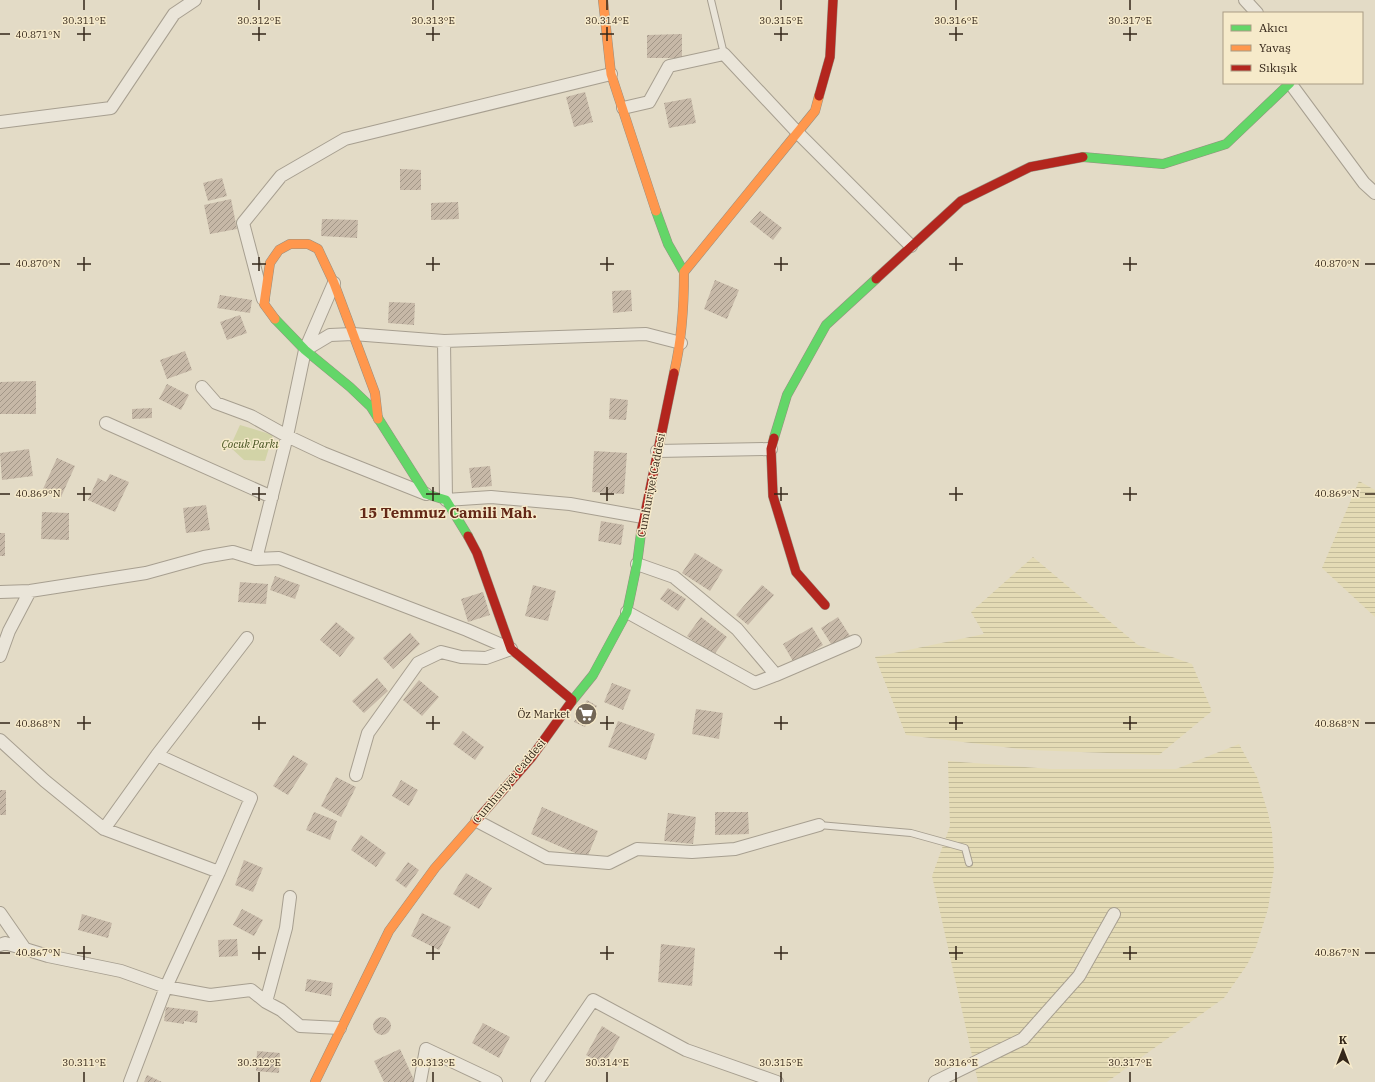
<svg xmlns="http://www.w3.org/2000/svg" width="1375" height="1082" font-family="'IBM Plex Serif',serif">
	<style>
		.farmland { fill: url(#farmland-rules) }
		.park { fill: #d2d3a7 }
		.building { fill: url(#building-hatch) }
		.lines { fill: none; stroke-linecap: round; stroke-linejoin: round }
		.lane-casing { stroke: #a79f90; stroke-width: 8 }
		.street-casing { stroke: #a79f90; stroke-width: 14 }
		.fast-casing { stroke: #978f81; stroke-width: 10 }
		.slow-casing { stroke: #978f81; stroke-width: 10 }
		.jam-casing { stroke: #978f81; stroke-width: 10 }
		.lane { stroke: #eae5d9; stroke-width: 6 }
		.street { stroke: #eae5d9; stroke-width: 12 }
		.fast { stroke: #63d668; stroke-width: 9 }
		.slow { stroke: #ff974d; stroke-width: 9 }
		.jam { stroke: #b3261e; stroke-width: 9 }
		.ticks { fill: none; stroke: #35271a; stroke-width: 1.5 }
		.labels { text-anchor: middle; stroke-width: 3; stroke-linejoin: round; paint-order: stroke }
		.park-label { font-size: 11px; font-style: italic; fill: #45521f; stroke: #f6eaca }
		.street-label { font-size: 11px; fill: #35271a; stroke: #f6eaca }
		.poi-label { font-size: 11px; fill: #35271a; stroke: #f6eaca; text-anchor: end }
		.district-label { font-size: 15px; font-weight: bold; fill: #632817; stroke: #f6eaca }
		.ticks-label { font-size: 10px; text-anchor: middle; fill: #35271a; stroke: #f6eaca; stroke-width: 3; stroke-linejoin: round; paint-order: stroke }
	</style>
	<defs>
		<pattern id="farmland-rules" width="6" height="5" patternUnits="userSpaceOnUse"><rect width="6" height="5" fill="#e4dbb5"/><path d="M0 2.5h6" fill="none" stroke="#c4bc9b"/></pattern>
		<pattern id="building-hatch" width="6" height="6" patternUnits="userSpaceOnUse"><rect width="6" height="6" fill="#c6b8a7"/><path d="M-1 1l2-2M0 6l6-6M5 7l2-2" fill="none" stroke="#a29687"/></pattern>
	</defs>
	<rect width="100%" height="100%" fill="#e3dbc6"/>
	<path class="farmland" d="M1359 481 1375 490V617L1322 568Z
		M1033 557 1138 645 1192 664 1212 711 1159 755 1029 750 906 735 875 657 984 634 971 612Z
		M1239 744 1257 777 1268 813 1272 832 1274 869 1268 909 1256 947 1247 965 1224 998 1107 1082H978L932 876 950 826 948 761 1050 769H1176Z"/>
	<path class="park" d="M240 425 273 435 265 461 244 460 230 447Z"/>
	<path class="building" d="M682 34V58H647V35Z
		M585 92 593 122 574 127 566 97Z
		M691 98 696 123 669 128 664 103Z
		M400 169 421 170V190H400Z
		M222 178 227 196 208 201 203 183Z
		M231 199 237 229 210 234 204 205Z
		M458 202 459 219 431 220V203Z
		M760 211 782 228 773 240 750 222Z
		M322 219 358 220 357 238 321 236Z
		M715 280 739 290 727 319 704 309Z
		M631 290 632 311 613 313 612 291Z
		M220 295 252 300 250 313 217 308Z
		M389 302 415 303 414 325 388 323Z
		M240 315 247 333 227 340 220 322Z
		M185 351 192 370 167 379 160 360Z
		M36 381V414H0V382Z
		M167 384 189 395 181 410 159 399Z
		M610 398 628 400 626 420 609 419Z
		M152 408V418L132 419V409Z
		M29 449 33 476 2 480 0 453Z
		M594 451 627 453 624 494 592 492Z
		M57 458 75 466 61 497 43 489Z
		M490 466 492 486 472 488 469 468Z
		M110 474 129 482 115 512 88 500 98 478 106 482Z
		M206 505 210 530 186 533 183 508Z
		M42 512 69 513V540L41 539Z
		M601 521 624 525 621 545 598 541Z
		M0 533H5V556H0Z
		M695 553 723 570 710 591 682 573Z
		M275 576 300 585 295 599 270 590Z
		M240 582 268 584 266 604 238 602Z
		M533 585 556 591 548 621 525 616Z
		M762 585 774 595 748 625 736 615Z
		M668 588 686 599 678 611 660 599Z
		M483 592 490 615 468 622 461 599Z
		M701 617 727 637 713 656 687 636Z
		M838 617 850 636 833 647 821 628Z
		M336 622 355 638 340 657 320 640Z
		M812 627 823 645 794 663 783 644Z
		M410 633 420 644 393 669 383 658Z
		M377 678 388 691 364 713 352 701Z
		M419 680 439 697 422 716 403 700Z
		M612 683 631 690 623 710 604 702Z
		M587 700 597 706 585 727 574 722Z
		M696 709 723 713 719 739 692 734Z
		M618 721 655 734 646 760 608 747Z
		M463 731 484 747 475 760 453 744Z
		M293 755 308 764 288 795 273 786Z
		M336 777 356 787 341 817 321 806Z
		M401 780 418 790 409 806 392 796Z
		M0 790H6V815H0Z
		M542 807 598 831 587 858 531 834Z
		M314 812 337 821 330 840 306 830Z
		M715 812H748L749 834 715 835Z
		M668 813 696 817 693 844 664 841Z
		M361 835 386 853 376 867 351 850Z
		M244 860 263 868 253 892 235 885Z
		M408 862 419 870 406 888 395 880Z
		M466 873 492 888 479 909 453 894Z
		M242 909 263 920 254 936 233 925Z
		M422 913 451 927 439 950 411 936Z
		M82 914 112 923 108 938 78 930Z
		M237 939 238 956 219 957 218 940Z
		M661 944 695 948 692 986 658 982Z
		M307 979 333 983 331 996 305 991Z
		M166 1007 198 1011 197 1023 184 1021V1024L164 1021Z
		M373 1026a9 9 0 1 1 18 0a9 9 0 1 1-18 0Z
		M483 1023 510 1037 499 1058 472 1043Z
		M602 1026 620 1037 604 1065 586 1055Z
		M400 1049 415 1082H384L374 1061Z
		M257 1051 280 1053 279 1073 256 1071Z
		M147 1075 162 1082H144Z"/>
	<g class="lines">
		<g class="lane-casing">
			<path id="lane" d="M711 0 724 54
				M819 825 911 833 965 848 969 863"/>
		</g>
		<g class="street-casing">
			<path id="street" d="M1245 0 1257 13
				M1290 83 1364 183 1375 193
				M623 108 649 102 669 66 724 54 798 133 911 246
				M0 122 111 108 174 14 195 0
				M263 299 243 223 281 176 345 139 611 74
				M444 341 446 500 491 497 570 504 643 517
				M305 350 330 335 353 334 444 341 646 334 681 343
				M202 387 216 403 251 416 287 436 323 453 426 494
				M106 423 272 497
				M657 451 771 449
				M256 559 287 436 305 350 334 283
				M637 564 674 577 737 629 776 675 855 641
				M0 592 30 591 146 573 204 557 233 552 256 559 279 558 467 630 511 649 486 658 461 657 441 652 418 663 368 733 356 775
				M627 612 755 683 776 675
				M0 656 9 631 30 591
				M0 740 45 781 104 829 219 872
				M477 821 547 858 609 863 637 849 692 852 735 849 819 825
				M104 829 157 755
				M0 913 25 949 48 956 121 971 166 987 210 995 251 990 266 1002 281 1010 300 1026 340 1028
				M0 945 5 943 25 949
				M266 1002 286 928 290 897
				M130 1082 166 987 219 872 251 798 157 755 247 638
				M420 1082 426 1049 496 1082
				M537 1082 593 1000 686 1050 777 1082
				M935 1082 1023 1039 1079 976 1114 914"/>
		</g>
		<g class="fast-casing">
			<path id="fast" d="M1083 157 1163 164 1226 144 1290 83
				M656 211 668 244 684 272
				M275 319 305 350 350 387 371 407 426 494 446 500 468 536
				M774 438 787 395 826 325 876 279
				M572 701 593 675 627 612 637 564 641 533"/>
		</g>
		<g class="slow-casing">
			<path id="slow" d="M603 0 611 74 656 211
				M684 272 815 111 819 96
				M275 319 264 304 270 263 279 250 290 244H308L318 249 334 283 375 393 378 419
				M674 373C682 339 684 307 684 272
				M315 1082 389 931 435 868 477 820"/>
		</g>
		<g class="jam-casing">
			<path id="jam" d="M819 96 830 57 833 0
				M876 279 961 201 1030 167 1083 157
				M774 438 771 449 773 496 796 572 825 605
				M641 533 674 373
				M468 536 477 553 511 649 572 700
				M477 820 531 758 572 701"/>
		</g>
		<use href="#lane" class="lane"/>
		<use href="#street" class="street"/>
		<use href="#fast" class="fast"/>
		<use href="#slow" class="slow"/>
		<use href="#jam" class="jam"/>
	</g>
	<path class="ticks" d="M84 0V10M259 0V10M433 0V10M607 0V10M781 0V10M956 0V10M1130 0V10M84 27V41M259 27V41M433 27V41M607 27V41M781 27V41M956 27V41M1130 27V41M0 34H10M77 34H91M252 34H266M426 34H440M600 34H614M774 34H788M949 34H963M1123 34H1137M84 257V271M259 257V271M433 257V271M607 257V271M781 257V271M956 257V271M1130 257V271M0 264H10M77 264H91M252 264H266M426 264H440M600 264H614M774 264H788M949 264H963M1123 264H1137M1365 264H1375M84 487V501M259 487V501M433 487V501M607 487V501M781 487V501M956 487V501M1130 487V501M0 494H10M77 494H91M252 494H266M426 494H440M600 494H614M774 494H788M949 494H963M1123 494H1137M1365 494H1375M84 716V730M259 716V730M433 716V730M607 716V730M781 716V730M956 716V730M1130 716V730M0 723H10M77 723H91M252 723H266M426 723H440M600 723H614M774 723H788M949 723H963M1123 723H1137M1365 723H1375M84 946V960M259 946V960M433 946V960M607 946V960M781 946V960M956 946V960M1130 946V960M0 953H10M77 953H91M252 953H266M426 953H440M600 953H614M774 953H788M949 953H963M1123 953H1137M1365 953H1375M84 1072V1082M259 1072V1082M433 1072V1082M607 1072V1082M781 1072V1082M956 1072V1082M1130 1072V1082"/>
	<defs>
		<g id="supermarket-disc" transform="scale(1.15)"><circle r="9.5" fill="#726656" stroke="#f6eaca"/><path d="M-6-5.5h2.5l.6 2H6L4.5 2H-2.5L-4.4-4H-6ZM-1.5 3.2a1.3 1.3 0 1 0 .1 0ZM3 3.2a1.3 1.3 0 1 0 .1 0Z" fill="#fff"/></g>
	</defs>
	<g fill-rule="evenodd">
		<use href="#supermarket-disc" x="586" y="714"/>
	</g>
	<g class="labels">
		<g class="park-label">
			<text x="250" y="448">Çocuk Parkı</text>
		</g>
		<g class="street-label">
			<text transform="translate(651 485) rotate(-79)" y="4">Cumhuriyet Caddesi</text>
			<text transform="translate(509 781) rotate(-50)" y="4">Cumhuriyet Caddesi</text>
		</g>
		<g class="poi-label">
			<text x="570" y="718">Öz Market</text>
		</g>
		<g class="district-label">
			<text x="448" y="518">15 Temmuz Camili Mah.</text>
		</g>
	</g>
	<g class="ticks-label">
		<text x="84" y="24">30.311°E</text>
		<text x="259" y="24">30.312°E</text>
		<text x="433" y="24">30.313°E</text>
		<text x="607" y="24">30.314°E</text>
		<text x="781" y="24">30.315°E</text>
		<text x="956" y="24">30.316°E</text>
		<text x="1130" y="24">30.317°E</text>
		<text x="38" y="38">40.871°N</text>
		<text x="38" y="267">40.870°N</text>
		<text x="1337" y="267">40.870°N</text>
		<text x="38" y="497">40.869°N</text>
		<text x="1337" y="497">40.869°N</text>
		<text x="38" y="727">40.868°N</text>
		<text x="1337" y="727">40.868°N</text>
		<text x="38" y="956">40.867°N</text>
		<text x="1337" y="956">40.867°N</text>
		<text x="84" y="1066">30.311°E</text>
		<text x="259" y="1066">30.312°E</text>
		<text x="433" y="1066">30.313°E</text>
		<text x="607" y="1066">30.314°E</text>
		<text x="781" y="1066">30.315°E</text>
		<text x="956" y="1066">30.316°E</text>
		<text x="1130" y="1066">30.317°E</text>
	</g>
	<rect x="1223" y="12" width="140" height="72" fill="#f6eaca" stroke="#a99c84"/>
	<rect x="1231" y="25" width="20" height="6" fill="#63d668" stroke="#a99c84"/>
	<text x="1259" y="32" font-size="12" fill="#35271a">Akıcı</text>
	<rect x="1231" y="45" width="20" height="6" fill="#ff974d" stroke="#a99c84"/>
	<text x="1259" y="52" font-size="12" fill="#35271a">Yavaş</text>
	<rect x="1231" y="65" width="20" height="6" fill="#b3261e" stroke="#a99c84"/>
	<text x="1259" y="72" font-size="12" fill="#35271a">Sıkışık</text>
	<g transform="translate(1343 1050)" stroke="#f6eaca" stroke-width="3" paint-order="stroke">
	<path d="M0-3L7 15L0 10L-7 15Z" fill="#35271a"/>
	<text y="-6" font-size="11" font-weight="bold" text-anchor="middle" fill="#35271a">K</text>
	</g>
</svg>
